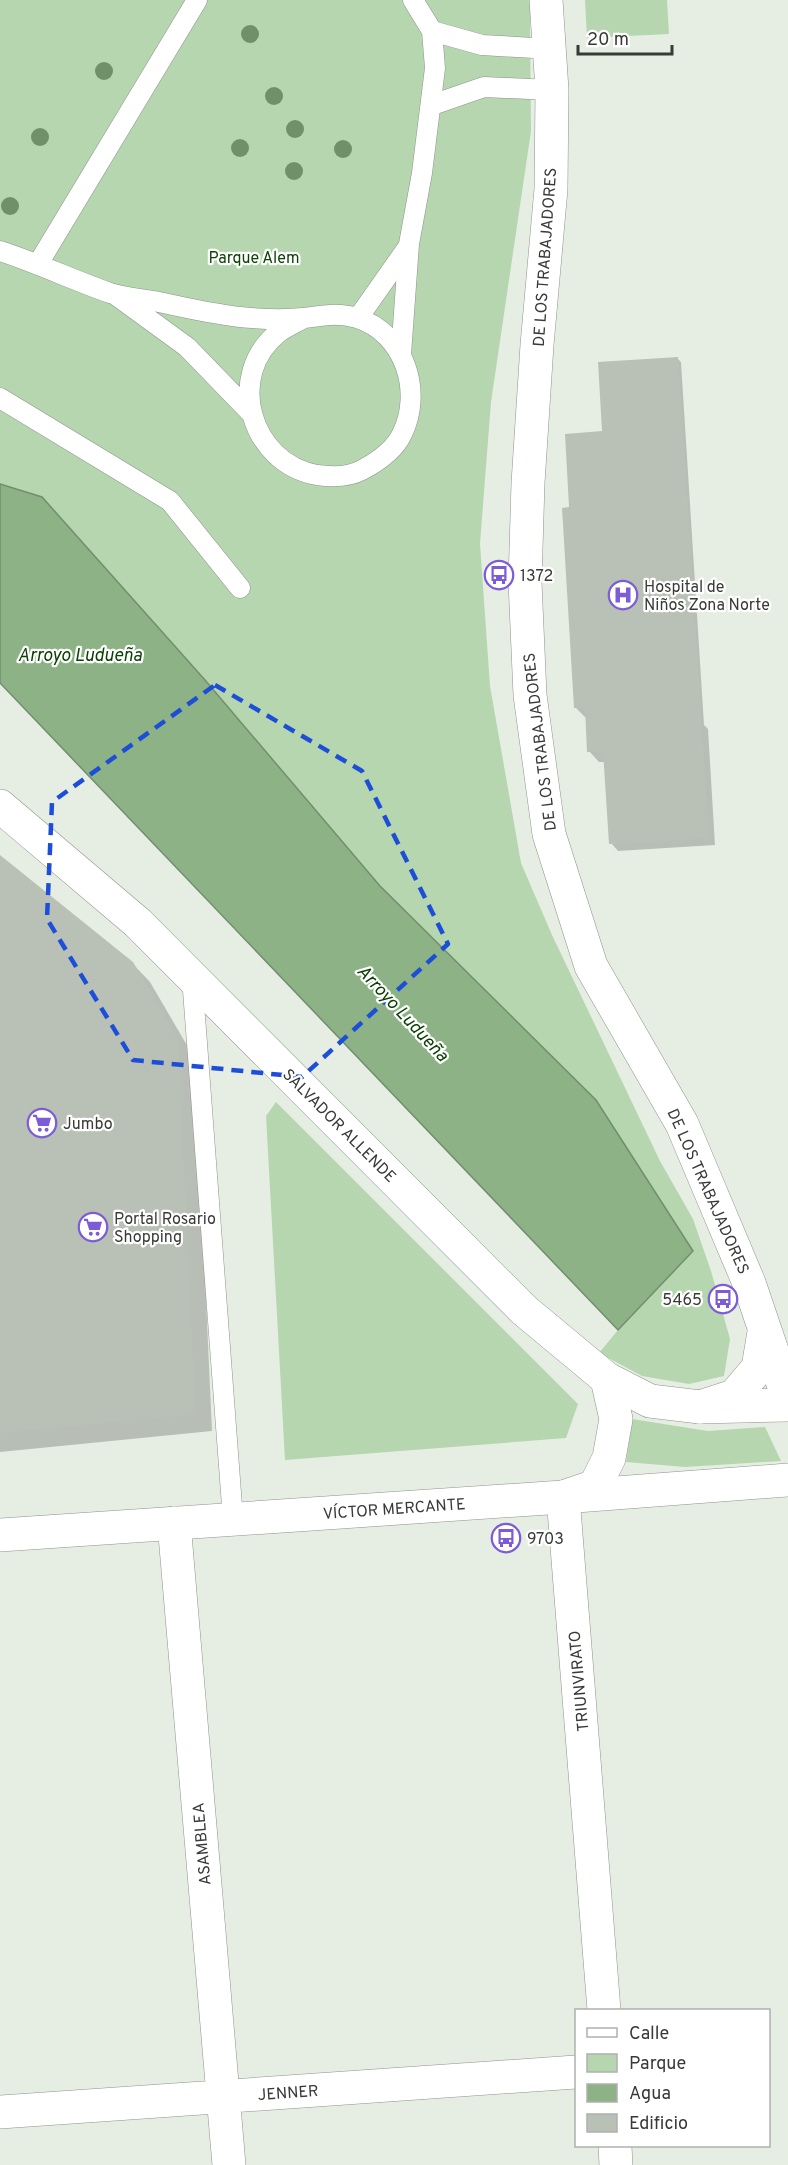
<svg xmlns="http://www.w3.org/2000/svg" width="788" height="2165" font-family="Overpass,sans-serif">
	<style>
		.green { fill: #b5d6af }
		.water { fill: #8cb286; stroke: #728e6e; stroke-width: 1.5 }
		.shadow { fill: #0003 }
		.building { fill: #b9c1b7 }
		.lines { fill: none; stroke-linecap: round; stroke-linejoin: round }
		.service-casing { stroke: #8c948b; stroke-width: 21 }
		.minor-casing { stroke: #8c948b; stroke-width: 34 }
		.tertiary-casing { stroke: #8c948b; stroke-width: 34 }
		.service { stroke: #fff; stroke-width: 20 }
		.minor { stroke: #fff; stroke-width: 33 }
		.tertiary { stroke: #fff; stroke-width: 33 }
		.tree { fill: #6f9069 }
		.marked { fill: none; stroke: #1d4ed8; stroke-width: 4.5; stroke-dasharray: 12 8; stroke-linejoin: round }
		.labels { text-anchor: middle; stroke-width: 4.5; stroke-linejoin: round; paint-order: stroke }
		.park-label { font-size: 16px; fill: #0d4305; stroke: #fff }
		.street-label { font-size: 16px; fill: #373a36; stroke: #fff }
		.poi-label { font-size: 16px; fill: #373a36; stroke: #fff; text-anchor: start }
		.water-label { font-size: 18px; font-style: italic; fill: #0a4002; stroke: #fff }
	</style>
	<rect width="100%" height="100%" fill="#e6eee4"/>
	<path class="green" d="M0 0H532L530 22 531 131 491 402 480 544 490 686 521 863 552 935 660 1161 693 1219 711 1271 730 1339 724 1376 689 1384 642 1376 599 1353 618 1330 693 1251 596 1100 380 886 205 680 42 497 0 484Z
		M585 0H667L669 34 587 38Z
		M276 1102 578 1404 566 1438 285 1460 266 1116Z
		M632 1419 708 1431 765 1427 781 1461 685 1467 626 1462Z"/>
	<path class="water" d="M0 484 42 497 205 680 380 886 596 1100 693 1251 618 1330 0 683Z"/>
	<path class="shadow" d="M678 359 681 362 704 725 708 729 715 845 618 851 611 843 606 762H599L589 751 587 719 576 708 573 508 604 432Z
		M0 857 132 963 150 982 195 1059 212 1431 0 1452Z"/>
	<path class="building" d="M678 357 709 838 609 844 603 751 587 752 585 708H574L562 508 569 507 565 434 602 431 598 362Z
		M0 855 133 962 178 1040 195 1414 0 1433Z"/>
	<g class="lines">
		<g class="service-casing">
			<path id="service" d="M432 31 482 45 551 49
				M432 105 484 87 552 90
				M0 251C37 263 73 280 110 293 126 298 143 299 159 302 186 308 213 314 240 317 260 319 284 320 303 318 324 316 336 312 357 318 405 333 423 392 402 434 394 451 377 462 362 470 349 477 331 477 317 475 251 464 224 375 279 332 286 327 295 323 302 319
				M38 264 197 0
				M117 296 187 347 250 412
				M358 318 408 247
				M401 354 409 244 422 173 435 68 432 31 413 0
				M0 398 170 501 240 588
				M192 977 233 1519"/>
		</g>
		<g class="minor-casing">
			<path id="minor" d="M546 0 552 90 551 189 537 345 528 483 525 582 530 695 549 834 591 966 682 1124 749 1283 788 1398
				M700 1407 734 1396 758 1368 764 1332
				M174 1523 229 2165
				M604 2010 563 1497 595 1486 609 1458 616 1419 607 1379
				M0 2112 576 2072
				M615 2146 616 2165"/>
		</g>
		<g class="tertiary-casing">
			<path id="tertiary" d="M0 806 138 923 524 1310 607 1379 650 1401 700 1407 788 1405
				M0 1535 563 1497 788 1480"/>
		</g>
		<use href="#service" class="service"/>
		<use href="#minor" class="minor"/>
		<use href="#tertiary" class="tertiary"/>
	</g>
	<g class="tree">
		<circle cx="250" cy="34" r="9"/>
		<circle cx="104" cy="71" r="9"/>
		<circle cx="274" cy="96" r="9"/>
		<circle cx="295" cy="129" r="9"/>
		<circle cx="40" cy="137" r="9"/>
		<circle cx="240" cy="148" r="9"/>
		<circle cx="343" cy="149" r="9"/>
		<circle cx="294" cy="171" r="9"/>
		<circle cx="10" cy="206" r="9"/>
	</g>
	<path class="marked" d="M215 685 362 771 448 944 302 1077 133 1060 47 919 52 802Z"/>
	<defs>
		<g id="bus-ring" transform="scale(1.5)"><circle r="9.5" fill="#fff" stroke="#7c5dd7" stroke-width="1.5"/><path d="M-5-6H5V4H4V6H2V4H-2V6H-4V4H-5ZM-3.5-4V0h7V-4ZM-3.5 1.2v1.5H-2V1.2ZM2 1.2v1.5H3.5V1.2Z" fill="#7c5dd7"/></g>
		<g id="hospital-ring" transform="scale(1.5)"><circle r="9.5" fill="#fff" stroke="#7c5dd7" stroke-width="1.5"/><path d="M-5-5h3v3.5h4V-5h3V5h-3V1.5h-4V5h-3Z" fill="#7c5dd7"/></g>
		<g id="supermarket-ring" transform="scale(1.5)"><circle r="9.5" fill="#fff" stroke="#7c5dd7" stroke-width="1.5"/><path d="M-6-5.5h2.5l.6 2H6L4.5 2H-2.5L-4.4-4H-6ZM-1.5 3.2a1.3 1.3 0 1 0 .1 0ZM3 3.2a1.3 1.3 0 1 0 .1 0Z" fill="#7c5dd7"/></g>
	</defs>
	<g fill-rule="evenodd">
		<use href="#bus-ring" x="499" y="575"/>
		<use href="#hospital-ring" x="623" y="595"/>
		<use href="#supermarket-ring" x="42" y="1123"/>
		<use href="#supermarket-ring" x="93" y="1227"/>
		<use href="#bus-ring" x="723" y="1299"/>
		<use href="#bus-ring" x="506" y="1538"/>
	</g>
	<g class="labels">
		<g class="park-label">
			<text x="254" y="263">Parque Alem</text>
		</g>
		<g class="street-label">
			<text transform="translate(544 257) rotate(-86)" y="6">DE LOS TRABAJADORES</text>
			<text transform="translate(539 742) rotate(-97)" y="6">DE LOS TRABAJADORES</text>
			<text transform="translate(340 1125) rotate(45)" y="6">SALVADOR ALLENDE</text>
			<text transform="translate(709 1191) rotate(66)" y="6">DE LOS TRABAJADORES</text>
			<text transform="translate(394 1508) rotate(-4)" y="6">VÍCTOR MERCANTE</text>
			<text transform="translate(578 1681) rotate(-95)" y="6">TRIUNVIRATO</text>
			<text transform="translate(201 1844) rotate(-95)" y="6">ASAMBLEA</text>
			<text transform="translate(288 2092) rotate(-4)" y="6">JENNER</text>
		</g>
		<g class="poi-label">
			<text x="520" y="581">1372</text>
			<text x="644" y="592">Hospital de<tspan x="644" dy="18">Niños Zona Norte</tspan></text>
			<text x="63" y="1129">Jumbo</text>
			<text x="114" y="1224">Portal Rosario<tspan x="114" dy="18">Shopping</tspan></text>
			<text x="702" y="1305" text-anchor="end">5465</text>
			<text x="527" y="1544">9703</text>
		</g>
		<g class="water-label">
			<text x="80" y="661">Arroyo Ludueña</text>
			<text transform="translate(403 1013) rotate(47)" y="6">Arroyo Ludueña</text>
		</g>
	</g>
	<rect x="575" y="2009" width="195" height="138" fill="#ffffff" stroke="#afb0af" stroke-width="1.5"/>
	<rect x="587" y="2028" width="30" height="9" fill="#ffffff" stroke="#afb0af" stroke-width="1.5"/>
	<text x="629" y="2039" font-size="18" fill="#373a36">Calle</text>
	<rect x="587" y="2054" width="30" height="18" fill="#b5d6af" stroke="#afb0af" stroke-width="1.5"/>
	<text x="629" y="2069" font-size="18" fill="#373a36">Parque</text>
	<rect x="587" y="2084" width="30" height="18" fill="#8cb286" stroke="#afb0af" stroke-width="1.5"/>
	<text x="629" y="2099" font-size="18" fill="#373a36">Agua</text>
	<rect x="587" y="2114" width="30" height="18" fill="#b9c1b7" stroke="#afb0af" stroke-width="1.5"/>
	<text x="629" y="2129" font-size="18" fill="#373a36">Edificio</text>
	<path d="M578 45v9h94v-9" fill="none" stroke="#373a36" stroke-width="3"/>
	<text x="587" y="45" font-size="18" fill="#373a36" stroke="#ffffff" stroke-width="4.5" paint-order="stroke">20 m</text>
</svg>
